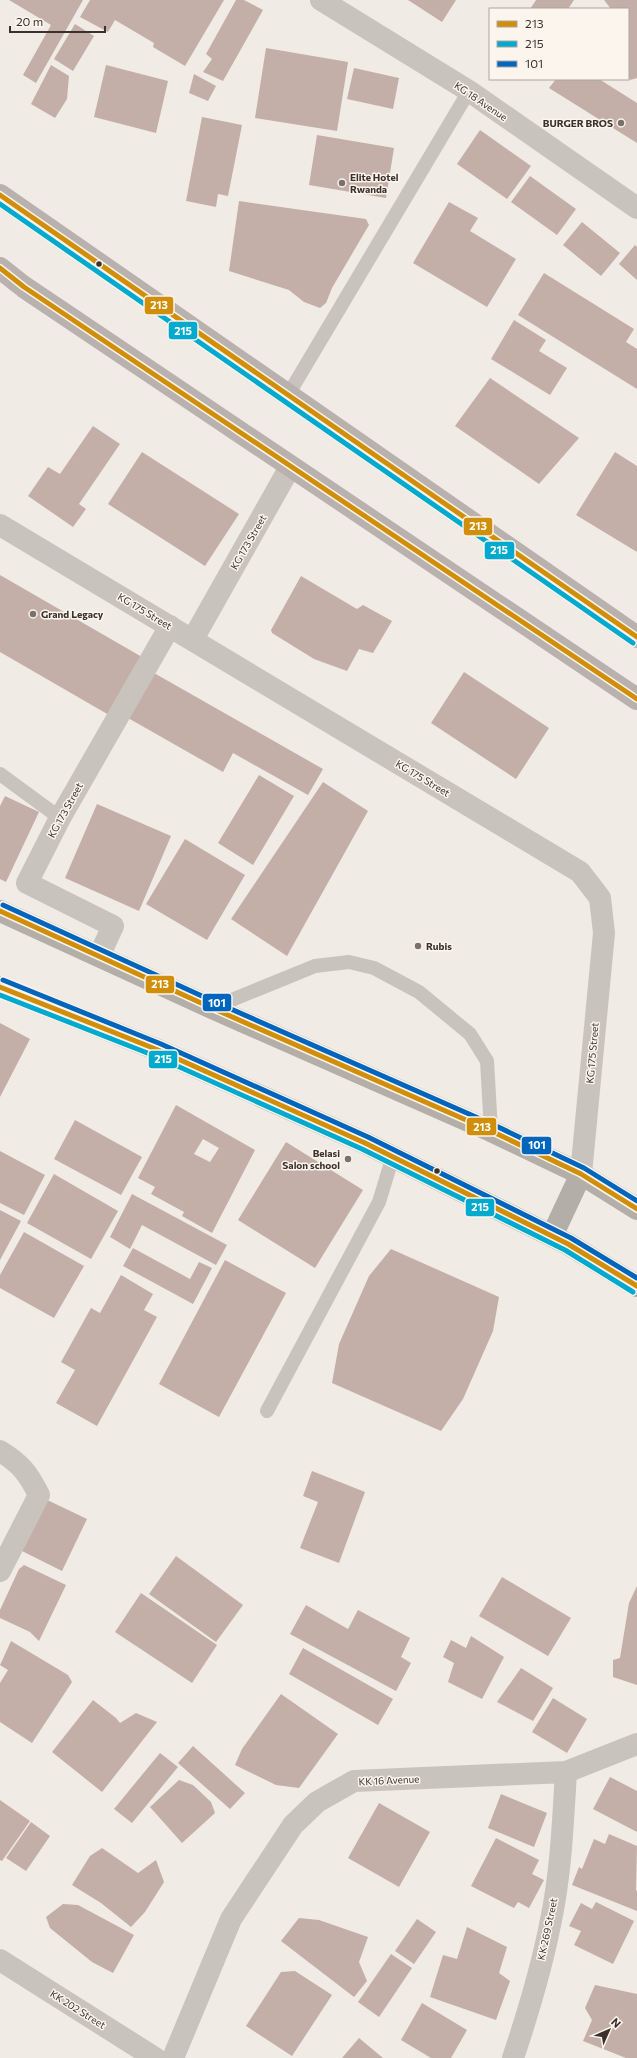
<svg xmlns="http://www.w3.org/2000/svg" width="637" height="2058" font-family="Commissioner,sans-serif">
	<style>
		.building { fill: #c3afa7; fill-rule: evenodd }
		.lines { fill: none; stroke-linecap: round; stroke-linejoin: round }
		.service { stroke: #c9c3be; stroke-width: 14 }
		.minor { stroke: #c9c3be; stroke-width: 22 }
		.primary { stroke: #b8b1ad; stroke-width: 22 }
		.trunk { stroke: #b4aea8; stroke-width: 22 }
		.bus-1-casing { stroke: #fbf5ee; stroke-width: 8 }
		.bus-2-casing { stroke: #fbf5ee; stroke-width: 8 }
		.bus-3-casing { stroke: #fbf5ee; stroke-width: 8 }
		.bus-1 { stroke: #d18e09; stroke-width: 5 }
		.bus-2 { stroke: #00a9ce; stroke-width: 5 }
		.bus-3 { stroke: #0065bd; stroke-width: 5 }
		.poi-dot { fill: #7a716c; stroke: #fbf5ee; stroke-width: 1.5 }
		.bus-dot { fill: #3b302b; stroke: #fbf5ee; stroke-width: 1.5 }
		.labels { text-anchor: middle; stroke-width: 3; stroke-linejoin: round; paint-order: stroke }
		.street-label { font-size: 10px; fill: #3b302b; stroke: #fbf5ee }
		.poi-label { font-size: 10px; font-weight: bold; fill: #3b302b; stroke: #fbf5ee; text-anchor: start }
		.line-badge { stroke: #fbf5ee; stroke-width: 1.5 }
		.badge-label { font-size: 11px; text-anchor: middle; font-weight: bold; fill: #fff }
	</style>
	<rect width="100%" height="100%" fill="#f0ebe5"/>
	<path class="building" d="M9 0H83L36 83 23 75 51 25Z
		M90 0H224L185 66 153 47 154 43 115 20 108 32 80 17Z
		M236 0H244L263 10 223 81 203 72 212 59 206 54Z
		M408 0H456L442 22Z
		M536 0H574L568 9H530Z
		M604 0H637V78L630 80 628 74V9H611Z
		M75 24 94 36 73 71 54 59Z
		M266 48 348 62 337 131 255 118Z
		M51 65 69 76 67 99 55 118 31 104Z
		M106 65 168 81 156 133 94 117Z
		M354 68 399 78 393 109 347 99Z
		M194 74 216 86 208 101 189 93Z
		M556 79H599L637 103V143L549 88Z
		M202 117 242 125 228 196 218 194 216 207 186 201Z
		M480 130 531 166 507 199 457 164Z
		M317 135 394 148 386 198 309 185Z
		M530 176 576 209 557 235 511 202Z
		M239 201 366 219 369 225 332 288 326 303 320 308 304 302 289 290 229 271Z
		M449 202 478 218 470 231 516 259 487 307 413 263Z
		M582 222 620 253 601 276 563 245Z
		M635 245 637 247V280L619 264Z
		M544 273 634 329 626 342 637 349V389L518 315Z
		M514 320 546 340 539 351 567 368 550 395 491 359Z
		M490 378 579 438 539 484 455 426Z
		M93 426 120 444 79 504 86 509 73 527 28 496 48 467 60 474Z
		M142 452 239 514 205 566 108 504Z
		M615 452 637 466V552L576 515Z
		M0 575 142 657 109 715 0 652Z
		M301 576 357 609 363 605 392 621 373 653 359 649 347 671 314 659 272 633 271 630Z
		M464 672 549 728 516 779 431 723Z
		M154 673 323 769 308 795 233 753 223 772 128 718Z
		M259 775 294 796 253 865 218 843Z
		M323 782 368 811 287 956 231 919Z
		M5 796 39 812 6 882 0 879V806Z
		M97 804 171 836 139 911 65 878Z
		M185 839 245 875 207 940 146 904Z
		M0 1023 30 1039 0 1097Z
		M176 1105 255 1150 212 1233 182 1216 184 1212 151 1194 155 1187 138 1178ZM203 1139 219 1148 210 1162 194 1154Z
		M75 1120 142 1157 121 1195 54 1159Z
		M286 1142 363 1190 315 1268 238 1220Z
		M0 1151 45 1175 24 1215 0 1203Z
		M54 1174 118 1211 91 1259 27 1223Z
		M132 1194 227 1245 216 1265 142 1225 130 1249 110 1237Z
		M0 1210 21 1221 0 1260Z
		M24 1232 84 1266 54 1318 0 1288V1275Z
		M133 1248 190 1279 199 1262 212 1268 193 1304 123 1266Z
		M391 1249 499 1297 493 1331 463 1399 441 1431 332 1383 339 1344 369 1276Z
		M225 1260 286 1293 219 1417 159 1384Z
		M121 1275 153 1294 144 1310 157 1317 97 1426 56 1403 75 1370 61 1362 91 1308 100 1313Z
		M312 1471 365 1492 339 1563 300 1548 318 1502 303 1496Z
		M41 1497 87 1519 62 1571 16 1548Z
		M176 1556 243 1605 216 1642 149 1594Z
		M24 1565 66 1585 39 1641 30 1632 0 1618V1610L19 1569Z
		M502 1577 571 1618 548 1656 479 1616Z
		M637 1586V1685L613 1677V1660L620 1658 629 1603Z
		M141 1593 217 1645 192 1683 115 1632Z
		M306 1605 348 1629 358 1610 410 1638 401 1657 411 1663 396 1691 290 1634Z
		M471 1636 504 1657 482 1699 448 1682 454 1663 443 1657 451 1640 466 1648Z
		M11 1641 68 1675 72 1682 32 1743 0 1722V1683L8 1670 0 1665Z
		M303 1648 393 1699 378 1725 289 1674Z
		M521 1668 553 1688 533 1721 497 1702Z
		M281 1694 338 1734 299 1788 276 1785 235 1765 242 1749Z
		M553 1698 587 1719 567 1753 532 1732Z
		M93 1700 116 1718 120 1723 136 1713 157 1722 102 1792 52 1752Z
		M193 1746 245 1793 230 1809 178 1763Z
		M160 1753 178 1767 132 1823 114 1809Z
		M610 1777 637 1791V1832L593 1809Z
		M179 1780 193 1785 211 1802 215 1813 182 1843 150 1807Z
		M501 1794 547 1813 534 1847 488 1828Z
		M0 1800 30 1821 2 1861 0 1860Z
		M379 1803 430 1832 399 1887 348 1858Z
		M31 1822 50 1836 26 1871 6 1858Z
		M609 1834 637 1846 636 1890 637 1891V1911L572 1885 579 1867 582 1869 594 1839 605 1844Z
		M496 1838 539 1860 532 1874 544 1880 529 1908 518 1902 514 1908 471 1886Z
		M102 1848 138 1873 156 1860 164 1882 145 1912 131 1927 101 1903 72 1885 90 1856Z
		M596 1902 634 1921 613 1964 574 1945 581 1931 569 1926 581 1903 592 1909Z
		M63 1904 78 1905 134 1935 113 1973 92 1962 50 1928 46 1917Z
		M299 1918 319 1920 368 1937 359 1962 367 1981 354 1997 281 1941Z
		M417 1919 436 1932 414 1964 395 1951Z
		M467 1927 507 1947 499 1973 510 1981 496 2020 430 1997 443 1955 457 1959Z
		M391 1954 412 1968 379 2017 358 2002Z
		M295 1971 332 1995 292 2056 246 2026 281 1972Z
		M595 1985 637 1994V2058H626L583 2041 592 2020 585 2008Z
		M422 2003 467 2030 451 2058H431L401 2040Z
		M359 2038 383 2058H342Z"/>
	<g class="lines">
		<path class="service" d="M288 395 469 91
			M0 774 60 818
			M212 1008 315 966 349 962 374 968 419 992 470 1034 487 1061 491 1131
			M267 1411 379 1202 393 1156"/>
		<path class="minor" d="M321 0 469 91 637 208
			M0 525 580 872 600 898 604 933 581 1174
			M193 639 290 467
			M99 956 113 926 27 883 60 818 170 626
			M0 1451C21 1464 28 1473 39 1495L0 1571
			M0 1960 155 2058
			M173 2058 231 1919 293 1825 317 1802 354 1781 566 1772 637 1744
			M513 2058C528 2013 542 1967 551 1920 561 1872 563 1821 566 1772"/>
		<path class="primary" d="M0 195 637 637
			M0 268 24 287 637 699"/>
		<path class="trunk" d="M0 911 212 1008 491 1131 581 1174 637 1209
			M0 987 158 1050 365 1143 568 1244 637 1286
			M552 1236 581 1174"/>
		<g class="bus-1-casing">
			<path id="bus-1" d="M0 195 637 637
				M0 268 24 287 637 699
				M0 911 212 1008 491 1131 581 1174 637 1209
				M0 987 158 1050 365 1143 568 1244 637 1286"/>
		</g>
		<g class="bus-2-casing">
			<path id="bus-2" d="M0 204 633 643
				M0 995 155 1056 362 1149 565 1250 633 1292"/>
		</g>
		<g class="bus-3-casing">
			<path id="bus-3" d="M3 905 215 1002 494 1125 584 1168 637 1201
				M3 980 161 1044 368 1137 571 1238 637 1278"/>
		</g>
		<use href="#bus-1" class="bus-1"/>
		<use href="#bus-2" class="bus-2"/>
		<use href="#bus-3" class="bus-3"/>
	</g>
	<g class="poi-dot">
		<circle cx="621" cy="123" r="4"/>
		<circle cx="342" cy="183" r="4"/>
		<circle cx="33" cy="614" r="4"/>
		<circle cx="418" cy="946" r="4"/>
		<circle cx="348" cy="1159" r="4"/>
	</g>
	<g class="bus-dot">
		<circle cx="99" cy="264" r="3.5"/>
		<circle cx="437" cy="1171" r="3.5"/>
	</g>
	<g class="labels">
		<g class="street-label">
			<text transform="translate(481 101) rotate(34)" y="4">KG 18 Avenue</text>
			<text transform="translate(248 542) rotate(-60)" y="4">KG 173 Street</text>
			<text transform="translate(145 611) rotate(31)" y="4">KG 175 Street</text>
			<text transform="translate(423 778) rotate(31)" y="4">KG 175 Street</text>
			<text transform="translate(65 810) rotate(-61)" y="4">KG 173 Street</text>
			<text transform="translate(592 1053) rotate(-85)" y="4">KG 175 Street</text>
			<text transform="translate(389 1780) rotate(-3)" y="4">KK 16 Avenue</text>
			<text transform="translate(547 1929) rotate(-78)" y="4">KK 269 Street</text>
			<text transform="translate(78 2009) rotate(32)" y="4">KK 202 Street</text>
		</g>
		<g class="poi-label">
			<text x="613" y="127" text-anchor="end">BURGER BROS</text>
			<text x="350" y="181">Elite Hotel<tspan x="350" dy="12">Rwanda</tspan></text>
			<text x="41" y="618">Grand Legacy</text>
			<text x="426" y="950">Rubis</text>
			<text x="340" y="1157" text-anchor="end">Belasi<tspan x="340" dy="12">Salon school</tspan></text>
		</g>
	</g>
	<g class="line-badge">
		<rect x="144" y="296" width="30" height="19" rx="4" fill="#d18e09"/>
		<rect x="168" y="321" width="30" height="19" rx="4" fill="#00a9ce"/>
		<rect x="463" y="517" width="30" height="19" rx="4" fill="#d18e09"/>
		<rect x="484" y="541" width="31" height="19" rx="4" fill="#00a9ce"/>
		<rect x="145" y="975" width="30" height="19" rx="4" fill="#d18e09"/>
		<rect x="202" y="993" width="30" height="19" rx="4" fill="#0065bd"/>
		<rect x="148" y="1050" width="30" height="19" rx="4" fill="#00a9ce"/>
		<rect x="466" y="1117" width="31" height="19" rx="4" fill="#d18e09"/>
		<rect x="521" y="1136" width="31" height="19" rx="4" fill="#0065bd"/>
		<rect x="465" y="1198" width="30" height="19" rx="4" fill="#00a9ce"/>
	</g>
	<g class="badge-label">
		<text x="159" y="309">213</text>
		<text x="183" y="335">215</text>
		<text x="478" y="530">213</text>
		<text x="499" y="554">215</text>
		<text x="160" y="988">213</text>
		<text x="217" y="1007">101</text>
		<text x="163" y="1063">215</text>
		<text x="482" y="1131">213</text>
		<text x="537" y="1149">101</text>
		<text x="480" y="1211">215</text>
	</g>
	<rect x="489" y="8" width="140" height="72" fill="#fbf5ee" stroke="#aea6a0"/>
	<rect x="497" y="21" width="20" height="6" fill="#d18e09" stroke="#aea6a0"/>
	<text x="525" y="28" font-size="12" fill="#3b302b">213</text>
	<rect x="497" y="41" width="20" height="6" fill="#00a9ce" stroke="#aea6a0"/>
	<text x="525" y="48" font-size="12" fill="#3b302b">215</text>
	<rect x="497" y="61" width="20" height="6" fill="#0065bd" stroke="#aea6a0"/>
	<text x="525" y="68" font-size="12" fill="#3b302b">101</text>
	<g transform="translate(609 2030) rotate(45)" stroke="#fbf5ee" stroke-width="3" paint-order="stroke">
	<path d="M0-3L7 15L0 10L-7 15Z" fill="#3b302b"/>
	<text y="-6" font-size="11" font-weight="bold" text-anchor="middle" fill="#3b302b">N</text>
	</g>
	<path d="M10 26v6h95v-6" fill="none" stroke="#3b302b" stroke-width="2"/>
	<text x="16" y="26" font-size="12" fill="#3b302b" stroke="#fbf5ee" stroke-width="3" paint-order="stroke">20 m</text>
</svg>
